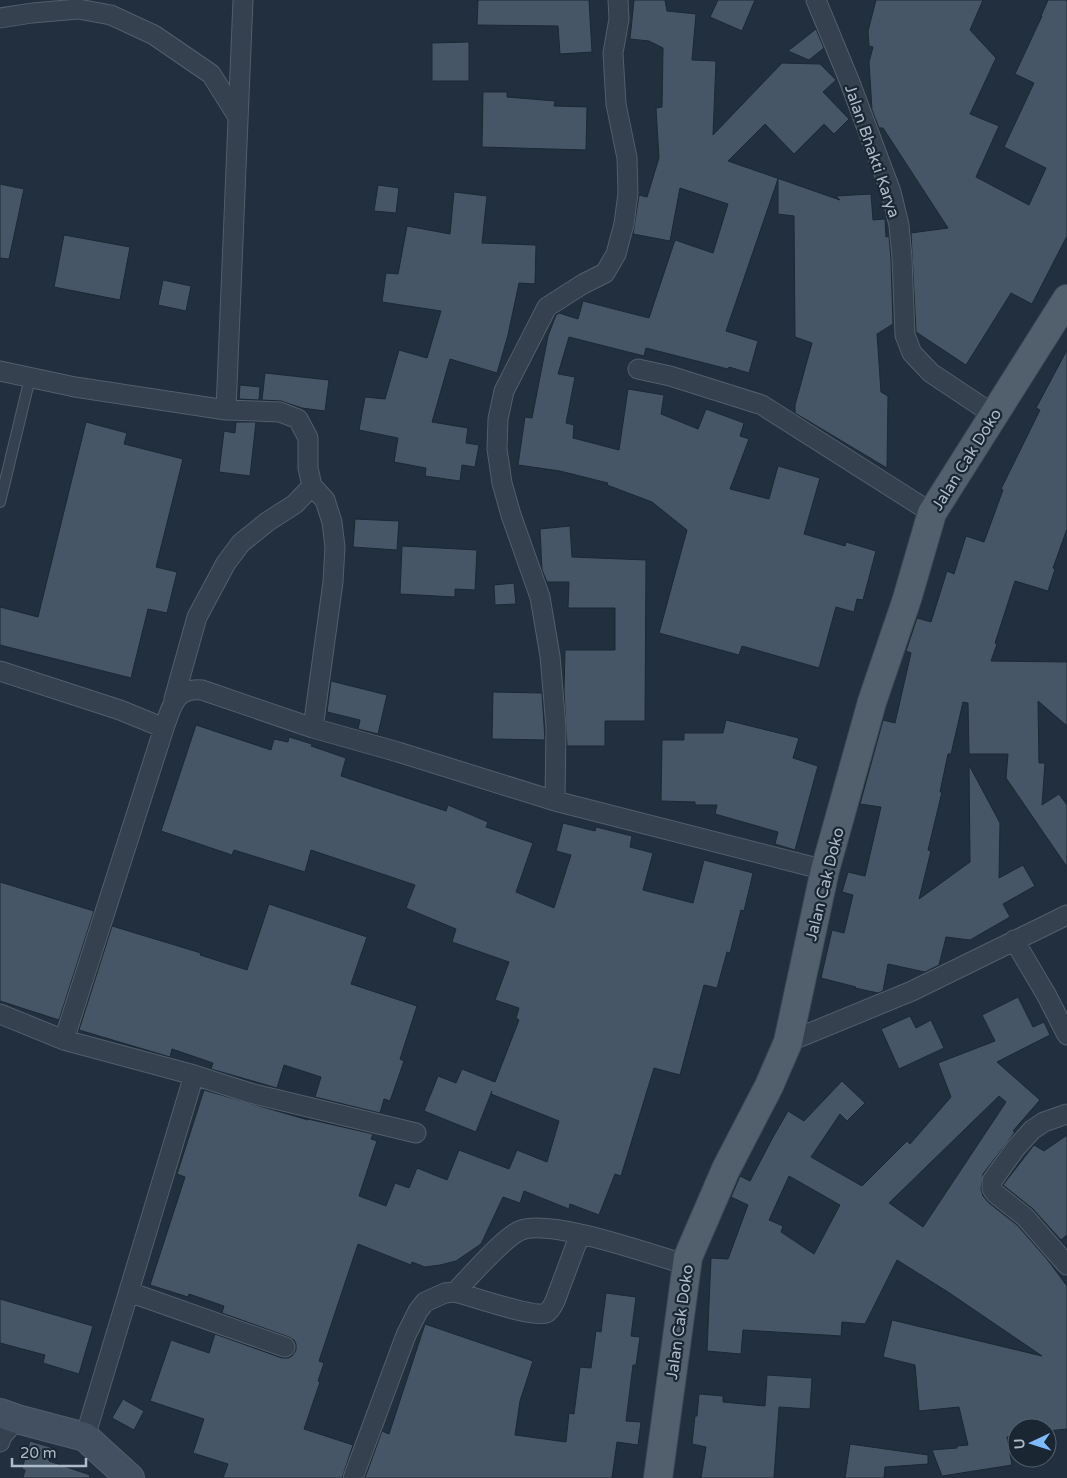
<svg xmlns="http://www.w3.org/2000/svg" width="1067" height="1478" font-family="'Varela Round',sans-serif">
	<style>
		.building { fill: #465667; stroke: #1c2834; fill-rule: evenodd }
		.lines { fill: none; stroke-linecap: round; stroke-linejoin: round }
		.lane-casing { stroke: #535e6b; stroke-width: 12 }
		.street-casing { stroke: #535e6b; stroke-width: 21 }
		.secondary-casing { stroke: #535e6b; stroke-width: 30 }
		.primary-casing { stroke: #3e4a56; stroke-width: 30 }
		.lane { stroke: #35414e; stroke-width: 10 }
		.street { stroke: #35414e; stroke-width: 19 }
		.secondary { stroke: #425061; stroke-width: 28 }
		.primary { stroke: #52606e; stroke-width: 28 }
		.labels { text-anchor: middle; stroke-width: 4.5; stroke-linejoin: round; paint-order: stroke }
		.street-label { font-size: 16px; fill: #b0bbc9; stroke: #1a2632 }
	</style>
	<rect width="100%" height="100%" fill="#212f3e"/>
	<path class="building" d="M478 0H589L592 52 560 54 558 26 477 25Z
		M634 0H665L667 11 696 14 692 60 716 61 713 135 782 63 820 64 836 80 823 92 849 119 834 134 824 124 794 154 765 124 728 161 840 200 836 196 871 194 873 220 885 219 886 237 889 236 891 259 893 324 877 334 881 392 888 396 887 468 795 413V405L812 343 795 337 794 216 778 214V179L726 331 758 341 749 373 729 367 728 369 646 348 644 356 569 337 558 374 575 377 566 423 574 425 573 438 619 450 628 389 664 395 661 414 698 429 706 409 744 423 740 436 749 439 730 489 769 499 778 466 820 478 804 534 845 546 846 542 876 551 863 600 857 599 854 612 836 607 819 668 742 646 739 655 659 633 687 530 652 502 607 485 608 483 560 471 518 465 525 417 532 418 548 336 556 315 559 313 578 319 583 301 649 318 675 240 713 253 728 204 680 188 670 241 633 234 639 195 647 197 659 158 656 108 662 107 663 48 649 41 630 39Z
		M718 0H755L742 31 710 17Z
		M876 0H983L970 30 996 58 970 114 999 126 976 177 1029 205 1046 168 1004 147 1034 83 1015 74 1042 16H1041L1048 0H1067V236L1032 304 1011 293 966 365 916 332 911 233 948 228 883 128H879L872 110 869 62 873 47 869 46 868 31Z
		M816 29 824 48 809 60 788 51Z
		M469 42V81H432V43Z
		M483 92H507V97L555 101 554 106 587 107 586 150 482 147Z
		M0 184 24 189 9 259 0 258Z
		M378 185 399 188 396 213 374 211Z
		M454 192 487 196 482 243 536 245 535 284 519 283 508 335 497 373 450 359 432 422 468 428 466 443 479 445 475 467 462 465 460 481 425 476 426 468 394 462 398 438 359 430 365 397 385 399 399 350 427 358 441 311 382 302 386 273 398 274 407 226 450 234Z
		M64 235 130 247 120 300 54 287Z
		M163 280 191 286 186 311 158 305Z
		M1067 350V529L1053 568 1055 569 1048 591 1015 581 995 643 997 644 991 661 1067 662V726L1038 701 1039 763H1045L1042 805 1059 794 1067 805V867L1006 778 1008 754H969L968 703 963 702 951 754H948L940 792H942L928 850 931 851 919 899 970 862 969 765 1000 823 999 878 1023 865 1035 886 1003 904 1010 917 970 940 946 937 939 965 925 972 888 964 883 991 878 993 855 988 856 987 821 978 832 930 844 933 853 895 842 892 848 872 865 876 881 807 860 804 883 720 895 723 911 653 906 651 917 618 931 622 947 571 954 574 966 536 984 542 1003 490 1001 489 1040 410 1036 408Z
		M265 373 329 380 325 411 302 408 281 401 262 400Z
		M240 385 260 387 259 400 239 399Z
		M86 422 127 433 124 444 183 459 156 567 177 572 167 613 148 609 131 678 0 645V607L38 617Z
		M236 422H256L250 476 219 472 224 431 235 433Z
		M355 519 399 521 397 550 353 547Z
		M570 526 572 557 646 560 645 721H605V746H567L564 691 565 650H615V608H568L569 582H547L542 570 540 529Z
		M402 546 477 550 475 590 455 589V597L400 594Z
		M514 583 516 604 495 605 494 585Z
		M331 681 387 695 378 734 358 729 360 720 327 712Z
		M493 692 542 693 545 740 492 739Z
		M726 720 799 738 793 758 818 766 795 850 775 844 778 832 715 814 717 805H695V802L661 801 662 740H684V733H723Z
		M196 725 271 750 274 739 288 742 289 737 312 744 311 746 346 758 341 776 446 811 448 805 488 822 486 827 533 843 516 892 554 908 571 855 556 851 563 823 595 831 596 827 632 836 630 847 653 853 643 890 693 903 704 860 753 873 744 911 741 910 730 953 727 952 717 988 704 985 680 1075 654 1068 621 1176 615 1174 599 1215 570 1204 569 1209 524 1191 520 1203 503 1197 481 1244 456 1261 440 1265 425 1267 412 1262 411 1265 358 1244 319 1361 324 1363 318 1381 320 1382 304 1429 353 1445 342 1478H223L228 1464 193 1453 204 1419 150 1401 171 1340 209 1353 215 1334 282 1358H288L292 1356 296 1350V1344L294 1340 289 1337 222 1313 224 1306 189 1294 188 1297 150 1285 185 1177 177 1174 204 1090 308 1120V1119L373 1134 371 1139 377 1141 359 1196 386 1206 395 1183 409 1188 417 1168 447 1180 459 1150 509 1169 517 1150 547 1162 559 1121 491 1094 492 1091 476 1132 424 1111 438 1076 456 1083 462 1069 495 1082 519 1020 516 1018 519 1008 495 1000 509 962 452 942 456 929 406 908 415 885 311 850 305 872 234 850 232 855 161 831Z
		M0 882 94 911 59 1020 0 1001Z
		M269 904 367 937 351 984 417 1006 400 1059 404 1061 390 1101 384 1099 380 1113 315 1097 321 1077 284 1065 277 1088 211 1069 213 1063 172 1049 170 1057 79 1030 112 926 201 953 200 955 247 970Z
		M1018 997 1033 1027 1044 1022 1050 1035 997 1062 1040 1100 1013 1131 1015 1132 983 1174 981 1189 983 1196 989 1203 1017 1225 1047 1259 1067 1286V1429L1047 1431V1428H1017V1435L1007 1437 1012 1465 942 1476 932 1450 957 1448V1446L968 1445 959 1407 919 1411 915 1365 883 1357 892 1320 1042 1356 948 1292 897 1260 865 1324 842 1322 841 1336 743 1330 741 1354 707 1351 711 1258 728 1259 748 1205 731 1197 740 1176 750 1181 772 1139 788 1111 804 1121 842 1081 865 1103 847 1121 840 1114 811 1157 862 1186 907 1141 910 1144 951 1097 938 1063 995 1041 982 1015ZM999 1096 1006 1102 923 1227 889 1203ZM789 1176 840 1205 814 1254 781 1232 783 1226 769 1220Z
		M910 1016 916 1028 931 1020 944 1048 899 1069 881 1029Z
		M1067 1135V1235L1061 1240 1033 1209 1003 1185 1034 1145 1044 1151Z
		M606 1293 636 1297 631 1336 640 1337 636 1365H633L626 1421 641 1422 638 1445 617 1442 612 1478H365L382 1431 389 1434 425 1324 533 1361 520 1401 515 1435 566 1442 569 1413 574 1414 580 1367 591 1368 596 1331 601 1332Z
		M0 1299 93 1326 79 1374 43 1363 45 1355 0 1343Z
		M767 1375 812 1378 810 1409 779 1407 774 1478H701L706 1447 692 1444 695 1416H697L699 1394 723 1396V1402L765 1406Z
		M123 1399 144 1411 134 1430 112 1418Z
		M30 1441 53 1448 49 1461 90 1475 89 1478H23L25 1470 22 1469Z
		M850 1444 928 1455V1464L885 1467 884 1478H845Z"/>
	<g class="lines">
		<g class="lane-casing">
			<path id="lane" d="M0 502 30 378"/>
		</g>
		<g class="street-casing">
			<path id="street" d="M816 0 849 80 891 192 899 225 902 258 905 335 912 353 931 373 994 415
				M0 18 32 13 78 9 111 15 154 35 211 74 238 117
				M638 369 670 376 762 405 932 513
				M0 371 75 387 226 410 280 412 298 419 308 438V468L312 486 325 500 332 522 335 547 333 582 313 728
				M226 410 243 0
				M0 671 120 710 164 728
				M174 699 197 617 226 563 241 543 267 522 295 504 312 486
				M555 801 556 727 550 656 540 597 511 515 502 483 497 449 498 419 504 391 547 307 583 284 605 273 616 254 624 224 628 193 627 158 616 104 613 53 619 19 618 0
				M1014 940 1047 996 1067 1035
				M0 1014 64 1040
				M788 1042 912 991 1067 915
				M194 1075 250 1093 416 1133
				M1067 1114 1044 1122 1032 1130 1015 1149 992 1181V1189L996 1194 1025 1217 1067 1265
				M129 1292 285 1347
				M455 1292C471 1276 501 1240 519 1231 548 1217 653 1255 687 1265
				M85 1437 194 1075 64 1040 164 728C172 706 175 687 202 690L313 728 398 752 555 801 825 870
				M0 1442 1 1437 17 1419
				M353 1478 406 1335 418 1311 425 1302 445 1293 455 1292C471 1296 533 1318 546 1313 551 1310 553 1305 555 1301L580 1234"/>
		</g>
		<g class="secondary-casing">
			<path id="secondary" d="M0 1413 17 1419 85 1437 130 1478"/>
		</g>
		<g class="primary-casing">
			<path id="primary" d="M658 1478 688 1257 726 1169 769 1086 788 1042 825 870 872 702 907 599 932 513 1067 299"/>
		</g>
		<use href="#lane" class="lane"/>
		<use href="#street" class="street"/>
		<use href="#secondary" class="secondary"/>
		<use href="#primary" class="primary"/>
	</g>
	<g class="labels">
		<g class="street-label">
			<text transform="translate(873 151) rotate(71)" y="6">Jalan Bhakti Karya</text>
			<text transform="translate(966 459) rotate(-58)" y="6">Jalan Cak Doko</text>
			<text transform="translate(824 884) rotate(-76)" y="6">Jalan Cak Doko</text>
			<text transform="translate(679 1322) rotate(-82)" y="6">Jalan Cak Doko</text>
		</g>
	</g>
	<g transform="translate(1032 1443) rotate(266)"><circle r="24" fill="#1a2632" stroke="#56626e"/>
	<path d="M0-4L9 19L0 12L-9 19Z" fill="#7fb9ff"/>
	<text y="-8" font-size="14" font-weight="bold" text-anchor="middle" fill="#b0bbc9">U</text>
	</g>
	<path d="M12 1458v8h74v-8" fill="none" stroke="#b0bbc9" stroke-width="2.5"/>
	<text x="20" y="1458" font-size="15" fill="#b0bbc9" stroke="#1a2632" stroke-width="4" paint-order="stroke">20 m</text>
</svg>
